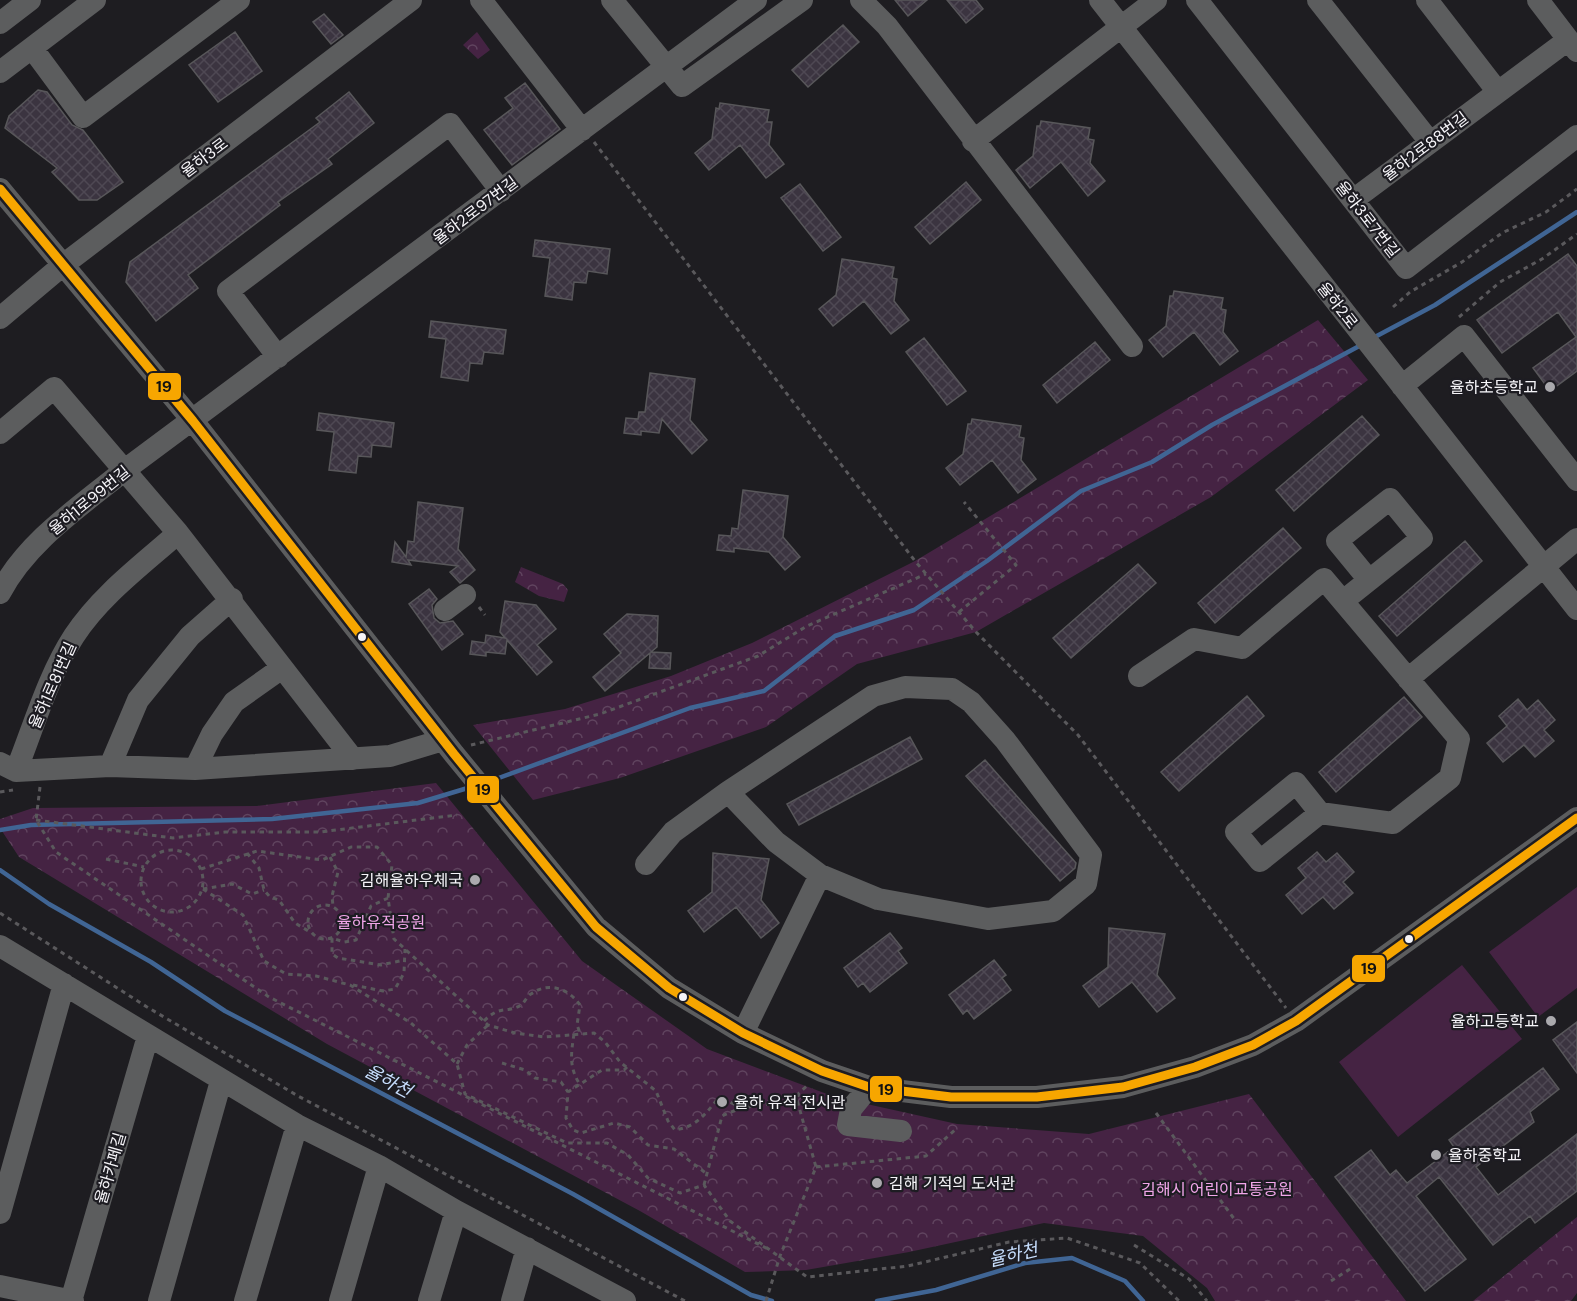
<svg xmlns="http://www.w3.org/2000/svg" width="1577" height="1301" font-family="'DM Sans','Noto Sans KR',sans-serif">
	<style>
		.park { fill: url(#park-crowns) }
		.pitch { fill: #452343 }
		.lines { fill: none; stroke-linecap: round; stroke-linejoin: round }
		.stream { stroke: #406594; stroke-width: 4.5 }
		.building { fill: url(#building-cross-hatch); stroke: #58575a; stroke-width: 1.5 }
		.path { stroke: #5a595c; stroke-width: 3; stroke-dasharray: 4.5 4.5; stroke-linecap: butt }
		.minor { stroke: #5c5d5e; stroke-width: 22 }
		.bus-1-casing { stroke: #1d1c22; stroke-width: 14 }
		.bus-1 { stroke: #f7a600; stroke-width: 9 }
		.poi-dot { fill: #aaa9ad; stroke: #1d1c22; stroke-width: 2 }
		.bus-dot { fill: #f5f4f8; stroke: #1d1c22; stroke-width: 2 }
		.labels { text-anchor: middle; stroke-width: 4.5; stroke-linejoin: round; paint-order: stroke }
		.street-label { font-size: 16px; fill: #f5f4f8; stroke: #1d1c22 }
		.poi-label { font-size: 16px; fill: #f5f4f8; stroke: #1d1c22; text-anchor: end }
		.park-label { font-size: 16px; fill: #f1a6e9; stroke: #1d1c22 }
		.water-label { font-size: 18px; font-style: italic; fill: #c6ddfc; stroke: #1d1c22 }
		.line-badge { stroke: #1d1c22; stroke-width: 2 }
		.pale-badge-label { font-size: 16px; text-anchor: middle; font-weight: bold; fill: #111 }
	</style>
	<defs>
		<pattern id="park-crowns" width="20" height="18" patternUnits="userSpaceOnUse" patternTransform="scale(1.5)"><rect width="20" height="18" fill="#452343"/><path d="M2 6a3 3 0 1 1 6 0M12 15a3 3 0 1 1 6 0" fill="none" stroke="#60445f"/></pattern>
		<pattern id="building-cross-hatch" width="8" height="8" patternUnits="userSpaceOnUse" patternTransform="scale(1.5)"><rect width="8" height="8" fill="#3b3440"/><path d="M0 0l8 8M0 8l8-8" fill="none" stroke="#4e4853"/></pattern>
	</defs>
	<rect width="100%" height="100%" fill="#1e1d21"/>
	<path class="park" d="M477 32 490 50 478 59 463 45Z
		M1318 320 1368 380 1211 497 976 632 857 664 766 727 620 778 533 800 473 725 565 709 671 676 752 643 915 561Z
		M521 567 563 584 568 590 564 602 539 596 515 582Z
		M436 783 582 961 707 1049 835 1097 957 1124 1089 1134 1249 1094 1406 1301H1215L1207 1288 1143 1236 1044 1223 909 1252 806 1270 745 1272 640 1211 327 1044 19 857 0 828V819L33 808 257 806Z
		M1577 1217V1293L1571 1301H1473Z"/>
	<path class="pitch" d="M1577 887V988L1538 1017 1489 952Z
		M1462 965 1522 1039 1398 1137 1339 1062Z"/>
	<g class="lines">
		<path class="stream" d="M1373 338 1435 305 1577 212
			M485 783 690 708 764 691 835 636 914 610 987 561 1081 491 1152 462 1212 425 1363 344
			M0 830 31 825 272 819 418 803 471 787
			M0 870 49 904 151 962 225 1011 573 1194 751 1295 772 1301
			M877 1301 936 1290 1025 1263 1072 1258 1125 1281 1143 1301"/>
	</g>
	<path class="building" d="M895 0H927L908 16Z
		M947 0H976L983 9 966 23Z
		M324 14 343 35 331 44 313 22Z
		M843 25 859 42 808 87 792 70Z
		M235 32 262 71 218 102 189 65Z
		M525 83 560 129 512 165 484 130 513 108 505 98Z
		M38 90 47 92 72 125 83 130 123 182 97 200H79L52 172 57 168 5 128 9 116Z
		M349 92 374 123 328 159 332 164 278 202 280 205 188 275 198 288 156 321 126 282 130 262 320 122 316 118Z
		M720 103 769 110 767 122H772L769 145 784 164 766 178 740 145 709 170 695 153 712 139 716 108 719 109Z
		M1041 121 1090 128 1088 139 1094 140 1090 163 1105 181 1088 196 1061 162 1030 188 1016 170 1033 156 1037 126H1040Z
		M966 182 981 200 930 244 915 227Z
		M800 184 841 237 823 251 781 198Z
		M535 240 610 249 607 274 588 271 586 283 574 282 572 300 545 296 550 258 533 256Z
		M1568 254 1577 266V371L1550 391 1533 368 1576 337 1558 312 1502 353 1477 320Z
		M842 259 894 267 892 278 897 279 894 301 909 320 891 334 864 301 833 326 819 309 836 295Z
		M1174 291 1223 298 1221 309 1226 310 1223 332 1238 351 1220 365 1194 332 1163 357 1149 340 1166 326 1170 296H1173Z
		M431 321 506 330 503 354 484 352 482 364 470 363 468 381 441 377 446 339 429 337Z
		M924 338 966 391 947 405 906 352Z
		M1095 342 1110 360 1057 403 1043 385Z
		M650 373 695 379 690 420 707 440 692 454 662 419 659 433 641 431V435L624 433 626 418 638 419 639 412H645Z
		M319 413 394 423 391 447 372 445 371 457 358 456 356 473 329 470 334 432 317 430Z
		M1362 416 1379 435 1294 511 1276 490Z
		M972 419 1021 426 1019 437 1024 438 1021 460 1036 479 1018 493 992 460 960 485 946 468 963 454 968 424H971Z
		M743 490 788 496 783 537 800 557 785 570 769 552 734 548V552L717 550 719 535 731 536 732 528 738 529Z
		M418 502 463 508 458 549 475 570 460 583 450 572 458 566 408 560 411 565 392 562 395 542 406 557 408 541 414 542Z
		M1283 528 1301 548 1215 623 1198 603Z
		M1465 541 1482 561 1397 636 1379 616Z
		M1138 564 1156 583 1071 658 1053 638Z
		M429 589 437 599 432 605 434 618 440 623 453 621 463 634 442 650 409 604Z
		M505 601 536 605 556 629 537 645 552 662 537 675 507 640 505 654 486 652V656L470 654 472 641 485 643 486 635 505 638 500 632Z
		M627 614 658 616 657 647 651 652 671 653 670 669 649 668 650 653 605 691 593 677 621 653 604 634Z
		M1247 696 1264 716 1179 791 1161 772Z
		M1404 697 1422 717 1336 792 1319 772Z
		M1518 699 1527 710 1538 700 1555 720 1544 730 1554 741 1535 757 1524 745 1503 762 1487 743 1507 726 1499 716Z
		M910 737 922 759 799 825 787 804Z
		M985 760 1076 863 1075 868 1060 881 966 776Z
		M1317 852 1326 862 1337 853 1354 872 1343 882 1353 893 1334 909 1323 897 1302 914 1286 895 1306 878 1298 868Z
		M713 853 769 859 761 900 779 923 761 938 736 907 704 932 688 911 712 892Z
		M1109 928 1165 934 1157 975 1175 998 1157 1012 1132 982 1099 1007 1083 986 1108 967Z
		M890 933 902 948 898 951 907 963 870 992 863 983 858 987 844 968Z
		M994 960 1006 975 1002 978 1011 990 974 1019 967 1010 963 1014 949 995Z
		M1577 1022V1073L1553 1040Z
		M1543 1068 1559 1089 1530 1112 1534 1122 1476 1167 1498 1195 1577 1134V1191L1535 1223 1530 1216 1493 1245 1439 1177 1416 1196 1466 1259 1425 1291 1335 1177 1371 1150 1390 1175 1396 1170 1407 1183 1454 1147 1449 1140Z"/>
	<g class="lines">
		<path class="path" d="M594 142 915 561 976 632 1078 735 1286 1008
			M1393 307 1410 292 1462 262 1502 233 1546 212 1577 189
			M1459 317 1500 282 1542 259 1577 234
			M479 607 485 615
			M959 612 1016 565 964 502
			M471 745 600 714 758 656 807 626 926 574
			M40 787 36 820 56 852 269 997 768 1249
			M0 792 13 790
			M36 820 173 838 225 832H320L457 815
			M141 881a31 31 0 1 1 62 0a31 31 0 1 1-62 0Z
			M247 853 259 868 264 890 270 897 279 900 295 923 310 932
			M330 857 338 872 332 896 333 906
			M106 859 144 867
			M201 869 257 851 322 860 351 847H377L392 865 388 898 394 939 488 1025 515 1033 545 1037 594 1033 605 1042 620 1062 656 1091 668 1121 675 1130C695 1127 704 1116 716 1101H728L741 1108
			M203 889 243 915 264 961 286 974 316 976 350 985 411 1023 457 1064 465 1094 567 1143H607L628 1155 648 1178 680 1193 704 1185 730 1221 807 1277 908 1266 1009 1242 1067 1238 1140 1263 1179 1301
			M203 889 232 884 252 894 264 890
			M388 898 371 906 356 940 344 942 332 938V954L338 958 381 965 404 960
			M308 922a17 17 0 1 1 34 0a17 17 0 1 1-34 0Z
			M0 913 147 1007 298 1096 685 1301
			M353 985 383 991 395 989 404 973 405 949
			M484 1021C501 1004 507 1014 521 1005 525 1002 527 996 531 994 549 981 569 989 580 1005L577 1025 580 1033
			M574 1034C571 1053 569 1067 579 1083
			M502 1063 525 1070 535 1078 561 1082 568 1092
			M457 1064 467 1045 488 1025
			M627 1067 624 1070H602L568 1092 566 1118 573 1130 581 1133 614 1123 630 1127 648 1145 674 1149 707 1174
			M1156 1113 1235 1220
			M816 1167 926 1156 956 1129
			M704 1185 722 1116 741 1108 797 1100
			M1134 1245 1189 1279 1207 1301
			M1331 1281 1350 1269
			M766 1301 780 1256 816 1167 797 1100 799 1093 808 1085"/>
		<path class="minor" d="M481 0 582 130
			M612 0 682 86 802 0
			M861 0 887 26 1132 346
			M1100 0 1577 609
			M1197 0 1406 268 1577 136
			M1318 0 1430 142
			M1427 0 1498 92
			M1538 0 1577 51
			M0 23 30 0
			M32 48 83 117 239 0
			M0 72 95 0
			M973 141 1156 0
			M0 189 193 421 454 754 596 927 669 988 743 1033 822 1071 869 1087 951 1097H1037L1123 1087 1195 1067 1253 1045 1296 1021 1577 818
			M1353 200 1568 40
			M0 318 63 265 411 0
			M278 357 228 291 450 124 501 191
			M1402 386 1464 336 1577 480
			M0 433 54 388 178 533 353 759
			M0 593C27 541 81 506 126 469L756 0
			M1343 601 1422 538 1390 499 1337 541 1369 580
			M445 610 465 595
			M1139 676 1194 639 1242 648 1324 579 1459 739 1450 778 1393 823 1320 813 1260 861 1236 832 1296 783 1320 813
			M1408 679 1577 539
			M0 763 16 771 110 766 195 769 390 756 443 740
			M110 766 138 700 190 636 232 599
			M195 769 212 734 234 702 282 668
			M16 771C34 726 48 676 74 636 101 595 142 565 178 533
			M728 792 776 842 820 875 743 1033
			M646 864 673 832 728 792 873 696 905 687 952 689 971 702 1005 740 1091 855 1086 884 1053 911 988 919 878 899 820 875
			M0 946 297 1125 379 1166 456 1211 625 1301
			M869 1087 851 1109 848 1125 901 1131
			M0 1213 64 984
			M0 1286 73 1301
			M71 1301 148 1036
			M159 1301 221 1081
			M245 1301 297 1125
			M340 1301 379 1166
			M429 1301 456 1211
			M512 1301 527 1248"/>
		<g class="bus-1-casing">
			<path id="bus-1" d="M0 189 193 421 454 754 596 927 669 988 743 1033 822 1071 869 1087 951 1097H1037L1123 1087 1195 1067 1253 1045 1296 1021 1577 818"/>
		</g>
		<use href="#bus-1" class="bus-1"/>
	</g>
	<g class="poi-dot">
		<circle cx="1550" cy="387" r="6"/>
		<circle cx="475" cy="880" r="6"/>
		<circle cx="1551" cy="1021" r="6"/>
		<circle cx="722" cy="1102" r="6"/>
		<circle cx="1436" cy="1155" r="6"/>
		<circle cx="877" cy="1183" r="6"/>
	</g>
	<g class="bus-dot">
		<circle cx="362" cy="637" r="5"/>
		<circle cx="1409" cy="939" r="5"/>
		<circle cx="683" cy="997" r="5"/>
	</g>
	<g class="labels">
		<g class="street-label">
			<text transform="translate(1425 146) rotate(-37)" y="6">율하2로88번길</text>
			<text transform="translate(204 157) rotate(-37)" y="6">율하3로</text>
			<text transform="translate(475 210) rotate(-37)" y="6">율하2로97번길</text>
			<text transform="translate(1368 219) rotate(52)" y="6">율하3로7번길</text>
			<text transform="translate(1338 305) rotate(52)" y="6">율하2로</text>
			<text transform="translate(89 500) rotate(-39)" y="6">율하1로99번길</text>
			<text transform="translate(52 685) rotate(-66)" y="6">율하1로81번길</text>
			<text transform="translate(110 1168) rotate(-74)" y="6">율하카페길</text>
		</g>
		<g class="poi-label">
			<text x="1538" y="393">율하초등학교</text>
			<text x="463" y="886">김해율하우체국</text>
			<text x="1539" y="1027">율하고등학교</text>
			<text x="734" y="1108" text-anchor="start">율하 유적 전시관</text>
			<text x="1448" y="1161" text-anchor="start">율하중학교</text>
			<text x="889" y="1189" text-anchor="start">김해 기적의 도서관</text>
		</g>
		<g class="park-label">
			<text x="381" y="928">율하유적공원</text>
			<text x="1217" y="1195">김해시 어린이교통공원</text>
		</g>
		<g class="water-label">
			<text transform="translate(388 1081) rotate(28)" y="6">율하천</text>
			<text transform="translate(1013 1255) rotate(-13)" y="6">율하천</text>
		</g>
	</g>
	<g class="line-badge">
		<rect x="147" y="372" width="35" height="29" rx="6" fill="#f7a600"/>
		<rect x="466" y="775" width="34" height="29" rx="6" fill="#f7a600"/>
		<rect x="1351" y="954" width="35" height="29" rx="6" fill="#f7a600"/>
		<rect x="869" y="1075" width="34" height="28" rx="6" fill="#f7a600"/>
	</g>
	<g class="pale-badge-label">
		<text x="164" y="392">19</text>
		<text x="483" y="795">19</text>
		<text x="1369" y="974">19</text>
		<text x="886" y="1095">19</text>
	</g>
</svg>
